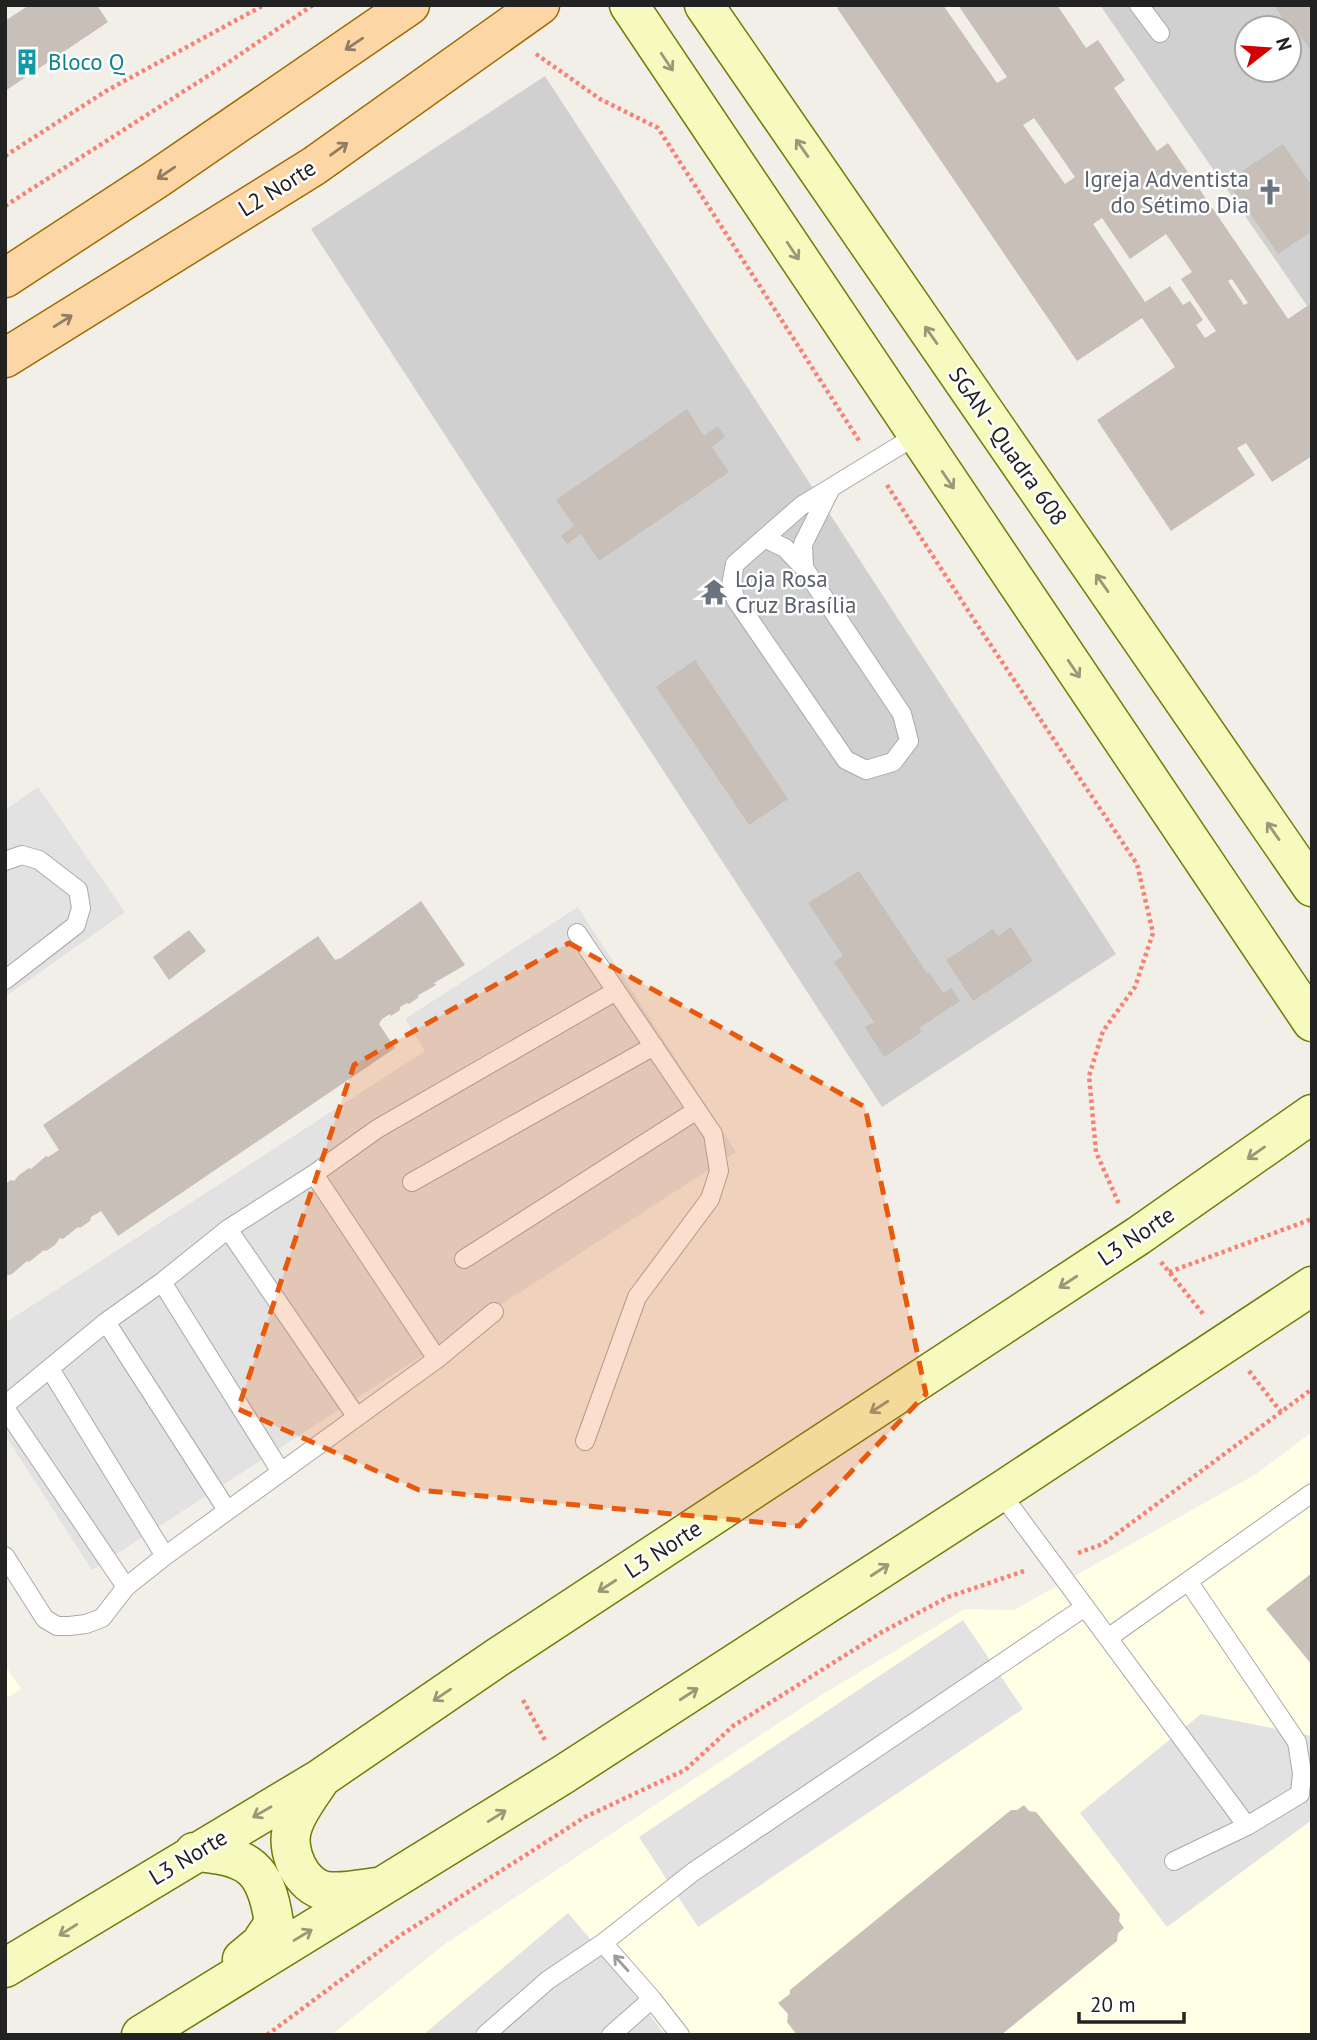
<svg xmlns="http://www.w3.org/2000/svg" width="1317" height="2040" font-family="'PT Sans',sans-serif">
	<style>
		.education { fill: #ffffe5 }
		.religious { fill: #d0d0d0; fill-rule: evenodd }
		.parking { fill: #e2e2e2 }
		.building { fill: #c7bfb8; fill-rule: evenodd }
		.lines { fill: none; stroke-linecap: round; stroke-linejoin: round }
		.lane-casing { stroke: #a9a9a9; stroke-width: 20 }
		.secondary-casing { stroke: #707d05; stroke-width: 41 }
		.primary-casing { stroke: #a06b00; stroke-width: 41 }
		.path { stroke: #fa8072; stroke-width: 4.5; stroke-dasharray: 3.5 3.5; stroke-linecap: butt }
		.lane { stroke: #fff; stroke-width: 18 }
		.secondary { stroke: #f7fabf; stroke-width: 38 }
		.primary { stroke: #fcd6a4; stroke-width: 38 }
		.oneway { stroke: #8f7c63 }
		.oneway2 { stroke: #979978 }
		.oneway3 { stroke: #9c9c9c }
		.marked { fill: #e8590c; fill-opacity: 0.2; stroke: #e8590c; stroke-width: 5; stroke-dasharray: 14 9; stroke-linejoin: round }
		.labels { text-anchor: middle; stroke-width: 5; stroke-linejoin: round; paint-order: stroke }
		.culture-label { font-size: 23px; fill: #0d838f; stroke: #fff; text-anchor: start }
		.worship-label { font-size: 23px; fill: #5b616d; stroke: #fff; text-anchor: end }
		.street-label { font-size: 23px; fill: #222; stroke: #fff }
	</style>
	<rect width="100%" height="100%" fill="#f2efe9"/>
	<path class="education" d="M1312 1432V2035H331L445 1944 818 1697 965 1609 1014 1610 1256 1474Z
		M5 1665 21 1689 5 1699Z"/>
	<path class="religious" d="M1100 5H1312V313ZM1247 28H1289V70H1247Z
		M545 76 1116 954 882 1107 311 229Z"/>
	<path class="parking" d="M38 787 125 912 5 997V810Z
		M578 907 736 1152 92 1570 5 1435V1323L425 1051 405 1019Z
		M963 1620 1023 1709 698 1927 639 1837Z
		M1201 1714 1312 1736V1820L1167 1927 1080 1813Z
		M568 1913 620 1974 665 2035H423Z"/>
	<path class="building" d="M29 5H97L108 22 5 91V21Z
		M841 5H943L997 83 1007 77 958 5H1057L1086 48 1098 40 1125 80 1114 88 1157 151 1168 143 1288 319 1310 304 1312 307V456L1272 482 1246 443 1237 448 1255 475 1171 531 1097 420 1175 367 1173 364 1142 318 1077 361 837 8ZM1034 118 1075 177 1065 184 1023 125ZM1102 218 1130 259 1166 234 1192 272 1181 279 1216 331 1205 338 1196 325 1203 320 1190 301 1183 305 1170 286 1145 302 1093 224ZM1232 279 1248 303 1244 305 1228 281Z
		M1274 5H1312V52L1290 21 1287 24Z
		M1283 144 1312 186V231L1278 254 1248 210 1246 211 1227 181Z
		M687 409 704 436 718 426 725 437 712 447 729 472 599 561 581 534 567 544 561 536 574 526 556 500Z
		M695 660 788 799 749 825 656 687Z
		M859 871 927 973 929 972 943 993 951 988 960 1001 919 1028 922 1032 884 1057 865 1027 874 1022 834 962 843 956 808 903Z
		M421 901 465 965 434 983 436 985 417 996 419 997 409 1004 407 1003 400 1007V1010L391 1016 390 1014 382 1019 379 1024 395 1048 118 1236 101 1211 91 1217 90 1221 80 1228 78 1227 63 1239 60 1238 55 1245 46 1251 44 1250 29 1262 27 1261 12 1274 5 1276V1184L11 1180 14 1181 19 1175 29 1168 31 1169 46 1156 48 1157 59 1150 43 1125 318 936 335 960 341 958Z
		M1011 927 1033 961 973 1001 946 960 993 929 998 936Z
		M189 930 206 951 169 980 153 957Z
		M1312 1573V1665L1266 1609Z
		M1024 1805 1029 1811 1036 1812 1120 1914 1119 1921 1124 1928 1118 1933 1117 1941 1001 2035H797L787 2022 788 2014 778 2003 790 1994V1990L1011 1810H1017Z"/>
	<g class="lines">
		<g class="lane-casing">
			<path id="lane" d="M1139 5 1160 33
				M764 538 785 548 804 568 902 714 909 741 893 762 866 770 846 760 736 600 731 585 735 564 801 506 917 435
				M804 568 803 544 831 488
				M5 861 22 855 39 860 78 890 81 908 76 925 5 980
				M577 933 713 1134 719 1171 710 1199 637 1297 585 1441
				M314 1174 437 1359
				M412 1182 654 1046
				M228 1229 356 1416
				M464 1259 697 1110
				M162 1282 281 1472
				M106 1322 227 1510
				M50 1369 165 1556
				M5 1405 106 1322 162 1282 228 1229 314 1174 377 1129 616 991
				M5 1408 126 1587
				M1000 1492 1247 1826
				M5 1556 45 1619 57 1626H69L86 1624 102 1618 126 1587 165 1556 437 1359 494 1312
				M1108 1638 1312 1493
				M1174 1861 1247 1826 1300 1794 1302 1773 1297 1742 1188 1581
				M603 1943 693 1872 1085 1607
				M485 2035 548 1980 603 1943 652 1999 680 2035
				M611 2035 652 1999"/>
		</g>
		<g class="secondary-casing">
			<path id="secondary" d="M629 5 1312 1022
				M704 5 1312 887
				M320 1780C311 1794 298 1810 293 1826 284 1849 301 1888 327 1891 343 1893 360 1889 376 1887
				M194 1852C249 1855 266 1868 274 1923L260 1944 242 1959
				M5 1968 321 1778 498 1657 1138 1236 1312 1114
				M141 2035 564 1774 1000 1492 1312 1286"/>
		</g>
		<g class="primary-casing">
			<path id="primary" d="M5 278 158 178 410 5
				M5 358 314 166 540 5"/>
		</g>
		<path class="path" d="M536 54 600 99 658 128 860 442
			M5 156 106 91 264 5
			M5 206 217 70 313 5
			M887 485 980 629 1137 864 1153 933 1135 987 1103 1031 1089 1076 1096 1152 1119 1204
			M1161 1262 1204 1315
			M1169 1272 1312 1219
			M1249 1371 1281 1412
			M1078 1553 1103 1544 1312 1389
			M523 1700 546 1742
			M267 2035 401 1935 585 1817 685 1770 733 1726 882 1632 948 1597 1027 1570"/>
		<use href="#lane" class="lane"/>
		<use href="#secondary" class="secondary"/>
		<use href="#primary" class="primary"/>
	</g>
	<defs><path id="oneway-shaft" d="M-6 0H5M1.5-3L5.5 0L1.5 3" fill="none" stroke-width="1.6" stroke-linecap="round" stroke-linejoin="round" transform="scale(1.75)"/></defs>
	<g class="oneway">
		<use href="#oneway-shaft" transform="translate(354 44) rotate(146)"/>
		<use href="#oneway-shaft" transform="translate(339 149) rotate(-36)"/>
		<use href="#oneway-shaft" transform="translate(166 173) rotate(146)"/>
		<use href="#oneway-shaft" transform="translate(63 321) rotate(-32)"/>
	</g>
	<g class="oneway2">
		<use href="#oneway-shaft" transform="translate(667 62) rotate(56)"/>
		<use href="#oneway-shaft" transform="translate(802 148) rotate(-125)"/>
		<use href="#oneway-shaft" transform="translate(793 251) rotate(56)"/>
		<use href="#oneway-shaft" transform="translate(931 335) rotate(-125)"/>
		<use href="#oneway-shaft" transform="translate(948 480) rotate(56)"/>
		<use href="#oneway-shaft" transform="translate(1102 583) rotate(-125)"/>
		<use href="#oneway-shaft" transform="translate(1074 669) rotate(56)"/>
		<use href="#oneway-shaft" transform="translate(1273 831) rotate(-125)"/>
		<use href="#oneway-shaft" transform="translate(1256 1153) rotate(145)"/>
		<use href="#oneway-shaft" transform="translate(1068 1282) rotate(147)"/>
		<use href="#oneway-shaft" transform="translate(879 1407) rotate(147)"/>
		<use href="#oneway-shaft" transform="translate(880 1570) rotate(-33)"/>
		<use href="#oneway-shaft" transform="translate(607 1586) rotate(147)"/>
		<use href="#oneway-shaft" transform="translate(689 1694) rotate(-33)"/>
		<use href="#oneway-shaft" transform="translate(442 1695) rotate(146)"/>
		<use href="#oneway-shaft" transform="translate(262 1812) rotate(150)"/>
		<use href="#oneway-shaft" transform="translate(497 1816) rotate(-32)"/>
		<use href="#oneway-shaft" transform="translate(68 1930) rotate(148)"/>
		<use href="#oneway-shaft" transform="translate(303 1935) rotate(-31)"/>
	</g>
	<use class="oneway3" href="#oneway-shaft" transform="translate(621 1963) rotate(-132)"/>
	<path class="marked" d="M569 943 865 1107 926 1394 799 1526 419 1490 238 1409 354 1065Z"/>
	<defs>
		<g id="building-bare" transform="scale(2.1)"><path d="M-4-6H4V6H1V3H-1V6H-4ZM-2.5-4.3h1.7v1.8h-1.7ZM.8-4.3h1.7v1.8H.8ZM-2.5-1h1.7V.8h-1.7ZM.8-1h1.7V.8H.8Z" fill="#0f9aa8" stroke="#fff" stroke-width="2.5" paint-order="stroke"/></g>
		<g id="church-bare" transform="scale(2.1)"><path d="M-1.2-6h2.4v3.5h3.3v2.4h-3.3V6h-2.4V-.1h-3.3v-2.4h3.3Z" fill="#6b7280" stroke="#fff" stroke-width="2.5" paint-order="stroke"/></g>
		<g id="temple-bare" transform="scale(2.1)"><path d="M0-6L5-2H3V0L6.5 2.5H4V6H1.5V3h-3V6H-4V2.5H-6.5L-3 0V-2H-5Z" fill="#6b7280" stroke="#fff" stroke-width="2.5" paint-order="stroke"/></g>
	</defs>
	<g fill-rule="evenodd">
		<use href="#building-bare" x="27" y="62"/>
		<use href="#church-bare" x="1270" y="192"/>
		<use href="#temple-bare" x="714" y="592"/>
	</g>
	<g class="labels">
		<g class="culture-label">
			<text x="48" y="70">Bloco Q</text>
		</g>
		<g class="worship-label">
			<text x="1249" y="187">Igreja Adventista<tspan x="1249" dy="26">do Sétimo Dia</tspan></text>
			<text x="735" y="587" text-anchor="start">Loja Rosa<tspan x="735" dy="26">Cruz Brasília</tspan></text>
		</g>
		<g class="street-label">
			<text transform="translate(277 188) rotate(-32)" y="8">L2 Norte</text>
			<text transform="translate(1008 446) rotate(55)" y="8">SGAN - Quadra 608</text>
			<text transform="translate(1136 1236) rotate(-34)" y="8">L3 Norte</text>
			<text transform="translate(663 1549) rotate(-33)" y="8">L3 Norte</text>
			<text transform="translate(188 1857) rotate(-31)" y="8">L3 Norte</text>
		</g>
	</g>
	<rect width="1317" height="2040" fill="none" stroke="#222222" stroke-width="14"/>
	<g transform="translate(1268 49) rotate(73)"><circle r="33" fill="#ffffff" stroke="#a7a7a7" stroke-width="2"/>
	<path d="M0-5L12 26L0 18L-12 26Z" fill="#d40000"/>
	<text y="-10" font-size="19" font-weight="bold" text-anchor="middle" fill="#222222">N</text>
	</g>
	<path d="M1079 2012v10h105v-10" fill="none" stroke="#222222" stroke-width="3.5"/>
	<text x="1090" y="2012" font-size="21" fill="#222222" stroke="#ffffff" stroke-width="5" paint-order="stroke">20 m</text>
</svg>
